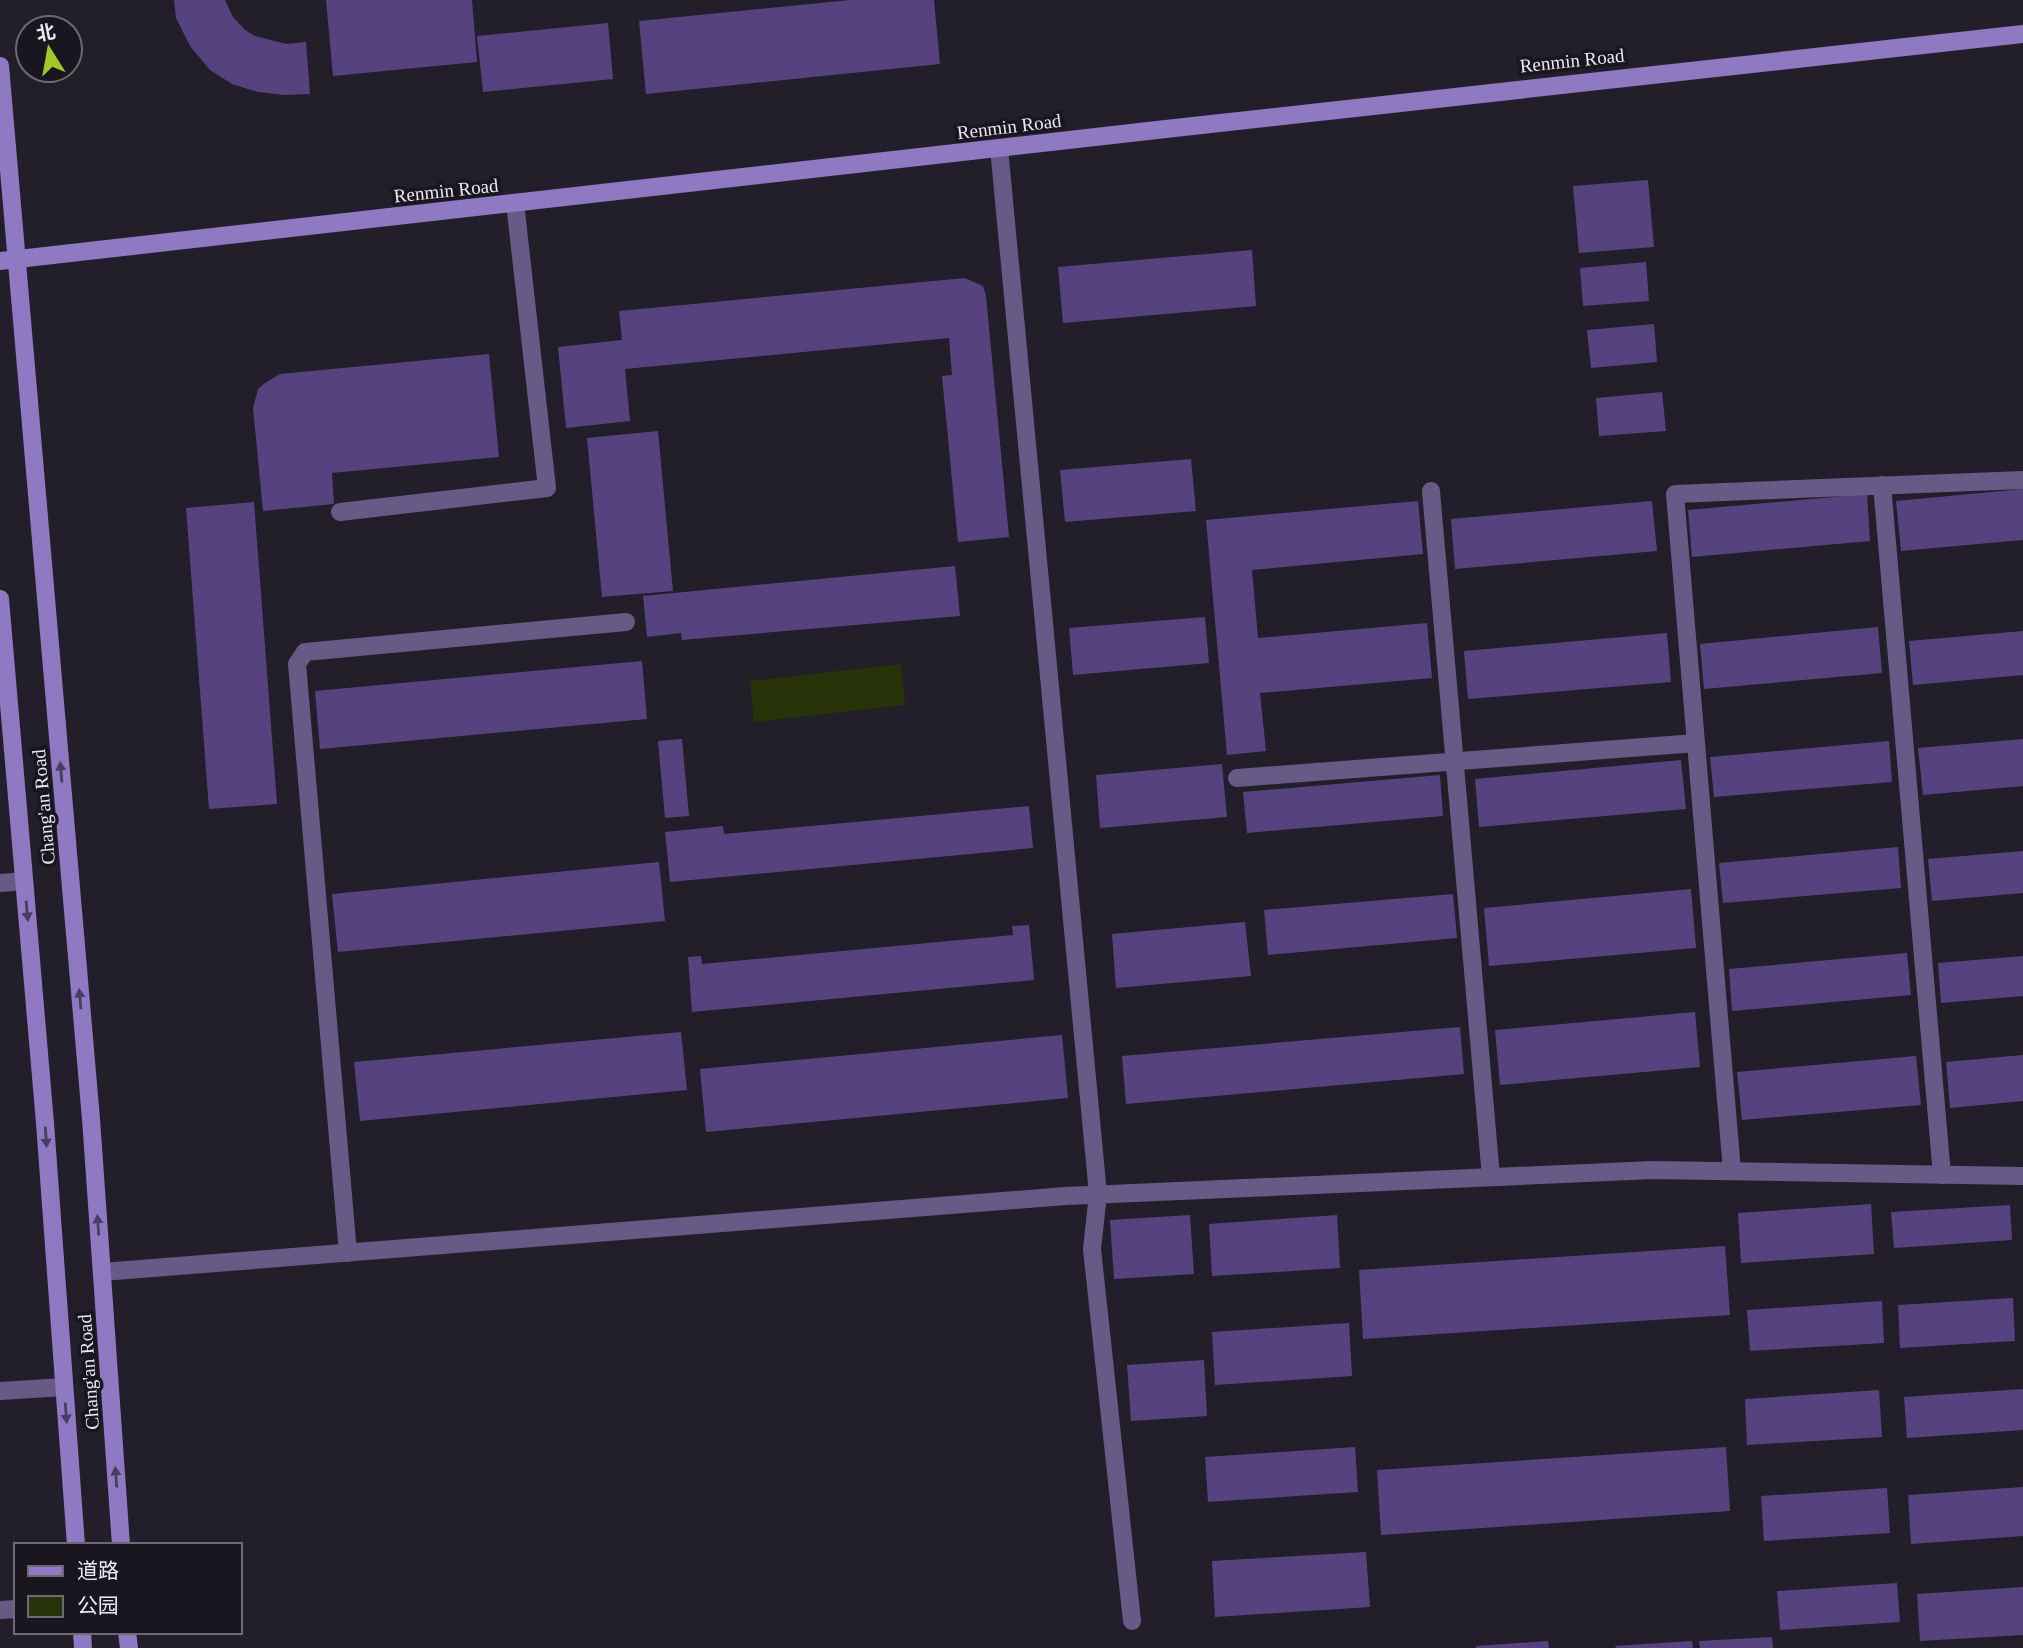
<svg xmlns="http://www.w3.org/2000/svg" width="2023" height="1648" font-family="'Times New Roman','Noto Sans SC',serif">
	<style>
		.green { fill: #28330a }
		.building { fill: #56427f }
		.lines { fill: none; stroke-linecap: round; stroke-linejoin: round }
		.lane { stroke: #675a87; stroke-width: 18 }
		.street { stroke: #675a87; stroke-width: 18 }
		.secondary { stroke: #8f79c2; stroke-width: 18 }
		.oneway { fill: #483e61 }
		.labels { text-anchor: middle; stroke-width: 7; stroke-linejoin: round; paint-order: stroke }
		.street-label { font-size: 19px; fill: #eae8f0; stroke: #191620 }
	</style>
	<rect width="100%" height="100%" fill="#221f2a"/>
	<path class="green" d="M901 664 905 705 754 722 750 681Z"/>
	<path class="building" d="M174 0H225L233 17 245 30 255 36 286 44 306 42 310 94 284 95 258 92 232 84 210 70 190 46 176 18Z
		M326 0H472L477 62 333 76Z
		M850 0H934L940 64 646 94 639 21Z
		M608 23 613 79 483 92 477 36Z
		M1648 180 1654 247 1579 253 1573 186Z
		M1252 250 1256 306 1063 323 1058 267Z
		M1646 262 1649 301 1583 306 1580 268Z
		M965 278 983 286 986 296 1009 537 958 542 942 376 952 375 949 338 625 369 630 421 566 428 558 347 622 340 619 311Z
		M1654 324 1657 362 1591 368 1587 330Z
		M489 354 499 457 332 473 334 504 263 511 253 408 258 389 265 383 280 374Z
		M1662 392 1666 431 1599 436 1596 398Z
		M658 431 673 591 602 597 587 438Z
		M1191 459 1196 511 1065 522 1060 470Z
		M2023 489V540L1901 551 1896 501Z
		M1867 494 1870 541 1692 557 1688 510Z
		M1418 501 1423 554 1252 570 1258 638 1427 623 1432 678 1260 693 1266 751 1227 755 1206 520Z
		M1652 501 1657 551 1455 569 1451 519Z
		M254 502 277 804 209 809 186 508Z
		M955 566 960 616 682 640 681 633 647 637 643 596Z
		M1205 617 1209 663 1073 675 1069 628Z
		M1878 627 1882 673 1704 689 1700 644Z
		M2023 631V675L1913 685 1909 641Z
		M1667 633 1671 682 1468 699 1464 651Z
		M642 661 647 719 320 749 315 691Z
		M682 739 689 816 665 818 658 741Z
		M2023 739V786L1923 795 1918 748Z
		M1889 741 1892 782 1714 797 1710 757Z
		M1681 760 1686 809 1479 827 1475 779Z
		M1222 764 1227 817 1100 828 1096 775Z
		M1440 775 1443 816 1247 833 1243 792Z
		M1029 806 1033 848 670 882 665 832 723 826 724 834Z
		M1898 847 1901 888 1723 903 1719 863Z
		M2023 851V893L1932 901 1928 859Z
		M659 862 665 921 338 952 332 894Z
		M1691 889 1696 948 1489 966 1484 908Z
		M1453 894 1457 938 1268 955 1264 910Z
		M1245 922 1251 976 1116 988 1112 934Z
		M1029 925 1034 980 692 1012 688 957 701 956 702 964 1013 935 1012 926Z
		M1907 953 1911 995 1732 1011 1729 969Z
		M2023 956V996L1941 1003 1938 963Z
		M1695 1012 1700 1067 1500 1085 1495 1030Z
		M1460 1027 1464 1074 1126 1104 1122 1056Z
		M681 1032 687 1090 360 1121 354 1062Z
		M1062 1035 1068 1098 706 1132 700 1069Z
		M2023 1055V1101L1950 1108 1946 1062Z
		M1916 1056 1921 1105 1742 1120 1737 1072Z
		M1871 1204 1874 1254 1741 1263 1738 1213Z
		M2010 1205 2012 1240 1894 1248 1891 1212Z
		M1190 1215 1194 1274 1114 1279 1110 1220Z
		M1337 1215 1340 1268 1212 1276 1209 1224Z
		M1725 1246 1730 1315 1363 1339 1359 1270Z
		M2013 1298 2015 1341 1900 1348 1898 1305Z
		M1882 1301 1884 1343 1750 1351 1747 1310Z
		M1349 1323 1352 1376 1215 1385 1212 1332Z
		M1204 1360 1207 1416 1131 1421 1127 1365Z
		M2023 1389V1430L1907 1438 1904 1397Z
		M1879 1390 1882 1437 1747 1445 1745 1399Z
		M1355 1447 1358 1492 1208 1502 1205 1457Z
		M1726 1447 1730 1511 1381 1535 1377 1470Z
		M2023 1487V1536L1911 1544 1908 1495Z
		M1887 1488 1890 1533 1764 1541 1761 1496Z
		M1366 1552 1370 1607 1215 1617 1212 1561Z
		M1897 1583 1900 1622 1780 1630 1777 1591Z
		M2023 1587V1635L1920 1641 1917 1594Z
		M1772 1637 1773 1648H1700L1699 1641Z
		M1548 1641 1549 1648H1476V1646Z
		M1692 1641 1693 1648H1616L1615 1646Z"/>
	<g class="lines">
		<path class="lane" d="M1882 485 1942 1175
			M1431 491 1491 1177
			M340 512 547 488 515 203
			M1237 778 1696 743
			M0 883 24 881
			M1732 1171 1675 494 2023 480
			M348 1253 297 664 305 652 626 622
			M0 1391 64 1387
			M0 1610 16 1609"/>
		<path class="street" d="M999 148 1098 1194 1092 1249 1132 1621
			M102 1272 1066 1196 1653 1170 2023 1176"/>
		<path class="secondary" d="M0 66 91 1119 121 1545
			M0 261C675 188 1348 105 2023 34
			M0 599 45 1123 76 1545
			M82 1632 83 1648
			M127 1632 129 1648"/>
	</g>
	<defs><path id="oneway-solid" d="M-6-.8H1V-3.2L6.5 0L1 3.2V.8H-6Z" transform="scale(1.75)"/></defs>
	<g class="oneway">
		<use href="#oneway-solid" transform="translate(61 772) rotate(-95)"/>
		<use href="#oneway-solid" transform="translate(27 911) rotate(85)"/>
		<use href="#oneway-solid" transform="translate(80 999) rotate(-95)"/>
		<use href="#oneway-solid" transform="translate(46 1137) rotate(86)"/>
		<use href="#oneway-solid" transform="translate(98 1225) rotate(-94)"/>
		<use href="#oneway-solid" transform="translate(66 1413) rotate(86)"/>
		<use href="#oneway-solid" transform="translate(116 1477) rotate(-94)"/>
	</g>
	<g class="labels">
		<g class="street-label">
			<text transform="translate(1572 60) rotate(-6)" y="7">Renmin Road</text>
			<text transform="translate(1009 126) rotate(-7)" y="7">Renmin Road</text>
			<text transform="translate(446 190) rotate(-6)" y="7">Renmin Road</text>
			<text transform="translate(43 807) rotate(-95)" y="7">Chang'an Road</text>
			<text transform="translate(88 1372) rotate(-94)" y="7">Chang'an Road</text>
		</g>
	</g>
	<rect x="14" y="1543" width="228" height="91" fill="#191620" stroke="#6d6a73" stroke-width="2"/>
	<rect x="28" y="1566" width="35" height="10" fill="#8f79c2" stroke="#6d6a73" stroke-width="2"/>
	<text x="77" y="1578" font-size="21" fill="#eae8f0">道路</text>
	<rect x="28" y="1596" width="35" height="21" fill="#28330a" stroke="#6d6a73" stroke-width="2"/>
	<text x="77" y="1613" font-size="21" fill="#eae8f0">公园</text>
	<g transform="translate(49 49) rotate(349)"><circle r="33" fill="#191620" stroke="#6d6a73" stroke-width="2"/>
	<path d="M0-5L12 26L0 18L-12 26Z" fill="#a2c929"/>
	<text y="-10" font-size="19" font-weight="bold" text-anchor="middle" fill="#eae8f0">北</text>
	</g>
</svg>
